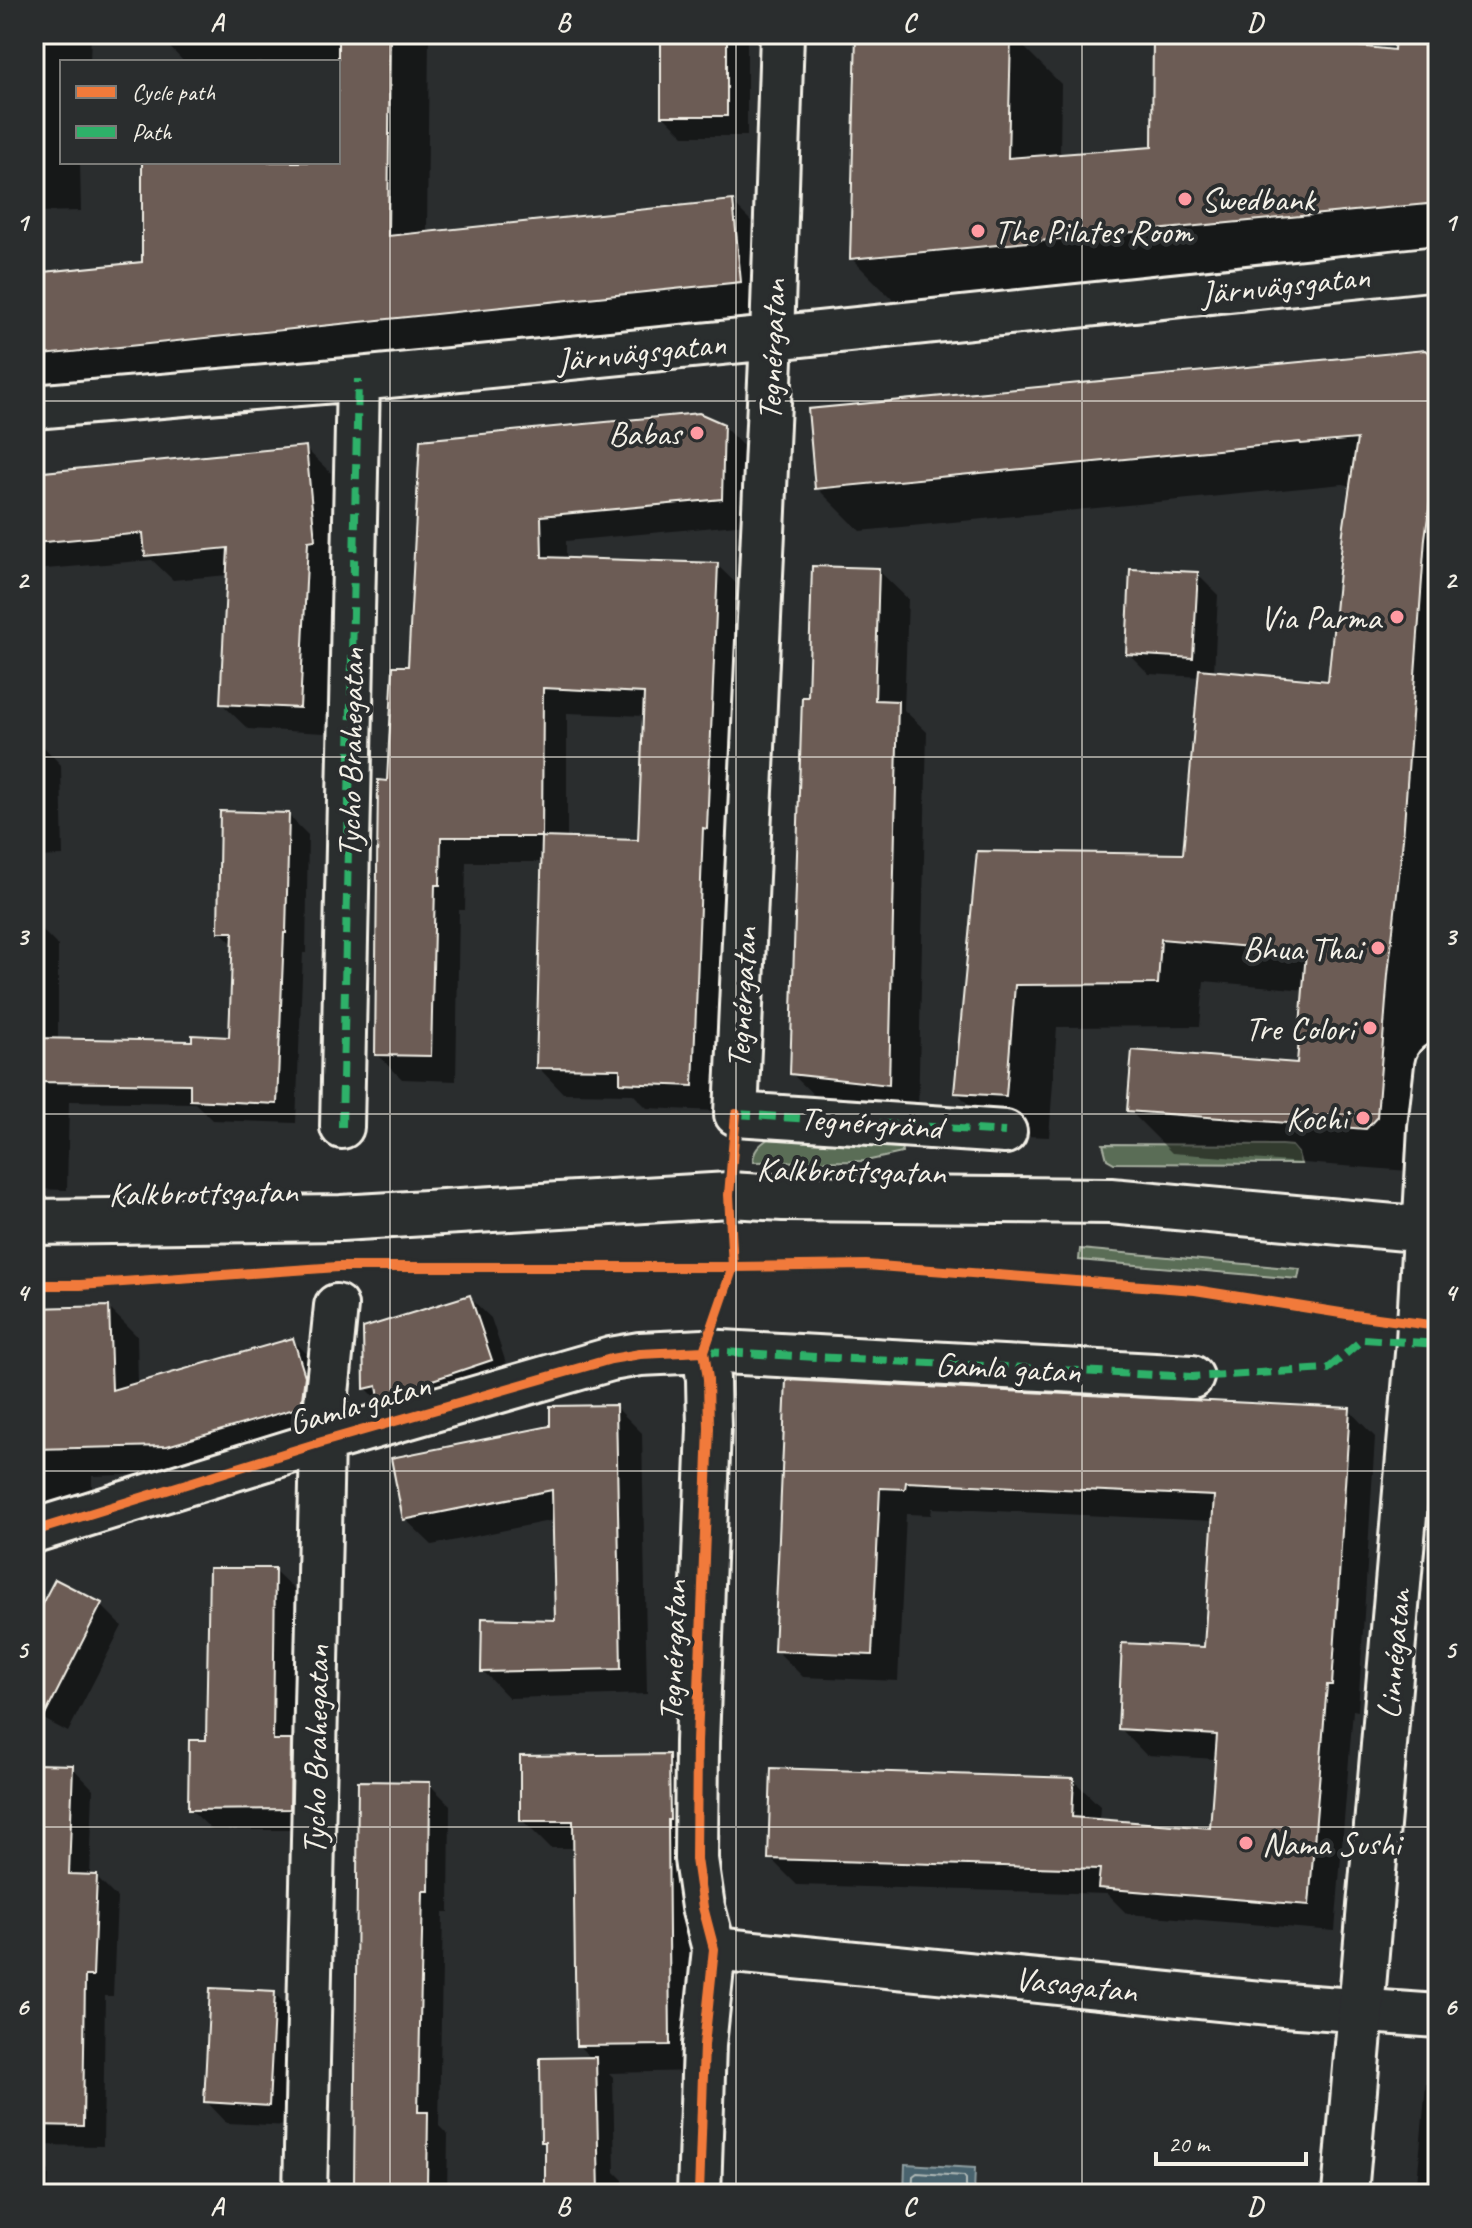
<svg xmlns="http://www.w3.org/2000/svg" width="1472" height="2228" font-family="Caveat,sans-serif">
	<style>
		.green { fill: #5a6d57; stroke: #a7afa0; stroke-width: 2 }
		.water { fill: #49646e; stroke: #8d9c9f; stroke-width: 2 }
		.shadow { fill: #0007; fill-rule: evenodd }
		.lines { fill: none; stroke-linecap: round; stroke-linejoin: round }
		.shore { stroke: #b0b9b7; stroke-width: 2 }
		.building { fill: #6c5c54; stroke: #f4f1e8; stroke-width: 2; fill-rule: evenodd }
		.street-casing { stroke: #f4f1e8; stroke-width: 48 }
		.secondary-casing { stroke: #f4f1e8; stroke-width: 50 }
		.street { stroke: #2a2d2e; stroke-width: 42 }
		.secondary { stroke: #2a2d2e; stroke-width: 44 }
		.quiet { stroke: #2db169; stroke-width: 8; stroke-dasharray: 16 8; stroke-linecap: butt }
		.cycleway-casing { stroke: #2a2d2e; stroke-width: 15 }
		.cycleway { stroke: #f17a3a; stroke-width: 10 }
		.grid { fill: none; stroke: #f4f1e8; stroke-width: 2; stroke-opacity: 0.55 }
		.poi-dot { fill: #ff9aa2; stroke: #2a2d2e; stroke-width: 3 }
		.labels { text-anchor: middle; stroke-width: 8; stroke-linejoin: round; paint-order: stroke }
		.poi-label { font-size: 34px; fill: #f4f1e8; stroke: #2a2d2e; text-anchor: end }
		.street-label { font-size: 34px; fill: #f4f1e8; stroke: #2a2d2e }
		.neatline { fill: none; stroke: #f4f1e8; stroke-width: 3 }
		.grid-label { font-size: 26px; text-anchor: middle; font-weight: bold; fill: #f4f1e8 }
	</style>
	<rect width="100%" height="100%" fill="#2a2d2e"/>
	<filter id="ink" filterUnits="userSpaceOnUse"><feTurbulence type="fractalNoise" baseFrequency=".0125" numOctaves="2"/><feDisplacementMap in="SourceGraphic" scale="16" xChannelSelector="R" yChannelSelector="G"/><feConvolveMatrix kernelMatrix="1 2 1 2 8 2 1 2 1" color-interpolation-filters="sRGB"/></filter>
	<g filter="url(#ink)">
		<path class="green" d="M768 1139 856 1143 901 1141 902 1153 866 1161 753 1162C753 1151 759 1145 768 1139Z
			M1103 1144 1281 1145 1292 1146 1298 1153 1301 1164 1114 1163 1107 1159Z
			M1080 1249 1299 1269H1300L1298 1279 1079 1260Z"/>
		<path class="water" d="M905 2164 975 2168 974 2194H904Z"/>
		<path class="shadow" d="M34 34H91L90 62H62V162H80L81 211 34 212Z
			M159 34H429L427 234 732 202 771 241 780 321 34 398V275L144 264V162H338V62H184L159 36Z
			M663 34H747V136H684L663 115Z
			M858 34H1011L1061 84 1060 156 1154 149 1155 34H1355L1354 48 1396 53 1397 34H1438V258L903 310 852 259Z
			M1438 363V946L1419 1160 1409 1171 1172 1153 1129 1110 1299 1065 1305 990 1204 981 1200 1026 1057 1027 1049 1137 999 1135 956 1092 978 853 1184 856 1201 677 1149 674 1128 653 1197 574 1218 595 1214 672 1330 683 1352 486 1343 484 860 531 817 488Z
			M723 426 749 452 747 524 566 541V560L717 565 743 590 718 1111 647 1108 633 1094 563 1093 538 1067 544 862H466L465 910H459L456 1081 402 1079 377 1054 389 783 410 669 422 442ZM567 713 645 716 640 842 567 840Z
			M305 448 331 473 340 565 333 566 325 733 248 729 222 704 228 575 173 580 152 560 34 570V475Z
			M878 570 908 599 904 710 927 732 918 1114 822 1103 792 1074 810 699Z
			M40 743 61 765 63 856 34 857V744Z
			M288 815 308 835 306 953H303L296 1123 212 1120 195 1103 69 1101 67 1190 34 1189V926H38L58 946V1041L194 1043 231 1039 235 946 220 931Z
			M469 1297 491 1318 512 1381 386 1409 366 1388Z
			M109 1308 137 1336 138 1385 293 1340 321 1368 329 1435 195 1473 92 1476V1501L34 1502V1310Z
			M788 1383 1349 1410 1375 1437 1358 1711 1353 1710 1335 1931 1127 1914 1107 1894 797 1885 770 1858 1073 1780 1100 1806 1099 1821 1212 1830 1217 1759 1146 1755 1120 1728 1206 1649 1214 1521 932 1508 931 1515 906 1514 898 1681 803 1677 776 1650Z
			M616 1407 642 1433 647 1694 509 1698 483 1671 557 1622 554 1520 432 1545 405 1519 552 1427Z
			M274 1570 296 1591 294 1745 312 1763 310 1830H212L190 1809 208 1742Z
			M101 1605 122 1626 68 1732 34 1714V1624Z
			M668 1756 696 1784 697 2071 609 2073 613 2077 615 2172 623 2180V2194H547V2144L543 2141 592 2059 578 2045 576 1848H550L522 1820Z
			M34 1766 72 1767 93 1789 90 1877H96L117 1898 113 1996H105L103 2146 34 2145V2029L40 1948 34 1942Z
			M429 1784 450 1805 449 1912H443L439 2126 448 2135 447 2194H366L356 2184Z
			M1438 1887V1958L1431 1950Z
			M274 1993 295 2014 289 2126 227 2123 206 2101Z
			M1426 2084 1438 2085V2194H1416Z
			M34 2157 49 2171 48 2194H34Z
			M207 2192 246 2194H207Z"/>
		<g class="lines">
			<path class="shore" d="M912 2194 913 2176 917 2173 964 2176 966 2179V2194"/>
		</g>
		<path class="building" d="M338 34H390L388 236 733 200 741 282 34 356V273L142 262V162H338Z
			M661 34H727V116H661Z
			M856 34H1011L1008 158 1152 147 1153 34H1301V40L1394 50 1395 34H1438V203L850 259Z
			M1425 350 1438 360V445L1425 538 1403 839 1388 975 1377 1117 1366 1129 1127 1111 1132 1050 1297 1063 1306 952 1161 939 1158 984 1015 985 1006 1096 954 1093 977 851 1183 854 1199 669 1328 681 1343 532 1357 439 1301 444 1300 442 815 489 808 409Z
			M699 413 724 424 722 499 541 516 542 557 718 563 707 829 703 828 693 1086 620 1083V1069L536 1068 542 837H441L440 885H435L431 1056 375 1055 378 780 387 781 393 666H408L420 440ZM543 688 644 693 638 840 542 837Z
			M306 446 315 540 308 541 300 708 220 704 228 548 145 556 143 533 34 543V473Z
			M812 566 879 568 875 700 898 701 889 1085 790 1074 802 697H808Z
			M1130 569 1198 572 1193 658 1126 654Z
			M220 811 289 813 286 933H284L277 1104 190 1100V1084L34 1082V1038L192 1041V1035L229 1037 233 932H218Z
			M470 1295 492 1360 379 1398 377 1386 364 1389 363 1328Z
			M109 1306 112 1390 293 1338 305 1376 301 1407 167 1446 34 1449V1308Z
			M786 1380 1350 1408 1332 1685H1327L1309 1905 1098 1888 1100 1869 768 1859 771 1768 1074 1778 1072 1817 1210 1828 1217 1735 1118 1729 1122 1643 1204 1647 1214 1496 906 1482 905 1489 880 1488 872 1655 774 1651Z
			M616 1405 621 1669 481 1672 482 1618 555 1620 552 1490 403 1520 391 1458 550 1426V1406Z
			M209 1568H275L273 1740H291L290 1809 188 1810 189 1740H206Z
			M55 1579 102 1603 34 1737V1619Z
			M669 1754 670 1820H668L670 2045 576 2046 573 1821H520V1756Z
			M34 1764 73 1765 69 1874 97 1875 93 1976H85L83 2126 34 2125V2027L39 1932H34Z
			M358 1781 430 1782 429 1891H423L418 2112H428L427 2185 354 2184Z
			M210 1988 275 1991 269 2106 204 2102Z
			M596 2057 599 2194H545V2142H541L540 2058Z"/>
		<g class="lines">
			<g class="street-casing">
				<path id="street" d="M782 34 772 338 736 1114 1005 1132
					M34 407 358 379 772 338 1438 268
					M342 1127 358 379
					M34 1531 322 1442 611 1359 640 1354 704 1351 1192 1377
					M714 1949 1270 2004 1438 2016
					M305 2194 322 1442 336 1306
					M699 2194 704 2045 714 1949 703 1907 696 1859 697 1742 709 1428 708 1379 704 1351"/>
			</g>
			<g class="secondary-casing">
				<path id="secondary" d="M34 1222 341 1218 729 1195 783 1198 1111 1201 1438 1231
					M1345 2194 1419 1342 1431 1128 1438 1066"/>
			</g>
			<use href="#street" class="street"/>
			<use href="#secondary" class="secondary"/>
			<path class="quiet" d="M736 1114 1005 1132
				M342 1127 358 379
				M704 1351 1192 1377 1328 1369 1363 1339 1438 1344"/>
			<g class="cycleway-casing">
				<path id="cycleway" d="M34 1285H80L338 1267H733L866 1265 1195 1290 1347 1314 1438 1326
					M34 1531 322 1442 611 1359 640 1354 704 1351
					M699 2194 704 2045 714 1949 703 1907 696 1859 697 1742 709 1428 708 1379 704 1351 733 1267 729 1195 736 1114"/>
			</g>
			<use href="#cycleway" class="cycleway"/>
		</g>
	</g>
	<path class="grid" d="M390 34V2194M736 34V2194M1082 34V2194M34 401H1438M34 757H1438M34 1114H1438M34 1471H1438M34 1827H1438"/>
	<g class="poi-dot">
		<circle cx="1185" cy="199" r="8"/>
		<circle cx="978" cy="231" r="8"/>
		<circle cx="697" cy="433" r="8"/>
		<circle cx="1397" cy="617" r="8"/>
		<circle cx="1378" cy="948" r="8"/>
		<circle cx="1370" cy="1028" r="8"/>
		<circle cx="1363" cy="1118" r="8"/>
		<circle cx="1246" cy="1843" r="8"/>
	</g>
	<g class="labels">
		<g class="poi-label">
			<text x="1201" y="211" text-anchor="start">Swedbank</text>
			<text x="994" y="243" text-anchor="start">The Pilates Room</text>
			<text x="681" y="445">Babas</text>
			<text x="1381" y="629">Via Parma</text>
			<text x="1362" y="960">Bhua Thai</text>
			<text x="1354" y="1040">Tre Colori</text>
			<text x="1347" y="1130">Kochi</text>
			<text x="1262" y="1855" text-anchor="start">Nama Sushi</text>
		</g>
		<g class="street-label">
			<text transform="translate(1285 284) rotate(-6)" y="12">Järnvägsgatan</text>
			<text transform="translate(771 350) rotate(-88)" y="12">Tegnérgatan</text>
			<text transform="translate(641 351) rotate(-6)" y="12">Järnvägsgatan</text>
			<text transform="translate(350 753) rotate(-89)" y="12">Tycho Brahegatan</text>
			<text transform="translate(741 998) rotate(-87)" y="12">Tegnérgatan</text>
			<text transform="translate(871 1122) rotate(4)" y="12">Tegnérgränd</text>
			<text transform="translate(851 1170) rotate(1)" y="12">Kalkbrottsgatan</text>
			<text transform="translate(203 1192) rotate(-1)" y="12">Kalkbrottsgatan</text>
			<text transform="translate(1008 1367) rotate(3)" y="12">Gamla gatan</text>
			<text transform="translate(359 1403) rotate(-16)" y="12">Gamla gatan</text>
			<text transform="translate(672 1651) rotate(-88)" y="12">Tegnérgatan</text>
			<text transform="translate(1393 1654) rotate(-85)" y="12">Linnégatan</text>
			<text transform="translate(315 1750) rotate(-89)" y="12">Tycho Brahegatan</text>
			<text transform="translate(1076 1984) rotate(6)" y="12">Vasagatan</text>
		</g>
	</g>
	<rect width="1472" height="2228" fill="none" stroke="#2a2d2e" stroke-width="88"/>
	<rect x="60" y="60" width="280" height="104" fill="#2a2d2e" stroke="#7b7b78" stroke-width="2"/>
	<rect x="76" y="86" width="40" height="12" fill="#f17a3a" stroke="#7b7b78" stroke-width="2"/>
	<text x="132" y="100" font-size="24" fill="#f4f1e8">Cycle path</text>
	<rect x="76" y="126" width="40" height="12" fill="#2db169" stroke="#7b7b78" stroke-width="2"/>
	<text x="132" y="140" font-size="24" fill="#f4f1e8">Path</text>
	<path d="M1156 2152v12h150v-12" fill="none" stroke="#f4f1e8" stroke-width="4"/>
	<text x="1168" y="2152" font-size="24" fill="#f4f1e8" stroke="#2a2d2e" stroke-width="6" paint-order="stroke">20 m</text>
	<rect x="44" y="44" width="1384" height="2140" class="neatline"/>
	<g class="grid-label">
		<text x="217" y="31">A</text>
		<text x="563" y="31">B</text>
		<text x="909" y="31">C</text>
		<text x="1255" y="31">D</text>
		<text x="22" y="231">1</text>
		<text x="1450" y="231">1</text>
		<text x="22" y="588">2</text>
		<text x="1450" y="588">2</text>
		<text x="22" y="945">3</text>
		<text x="1450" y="945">3</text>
		<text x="22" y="1301">4</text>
		<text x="1450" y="1301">4</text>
		<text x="22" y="1658">5</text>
		<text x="1450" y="1658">5</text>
		<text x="22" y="2015">6</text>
		<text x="1450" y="2015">6</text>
		<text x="217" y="2215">A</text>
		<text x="563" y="2215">B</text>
		<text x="909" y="2215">C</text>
		<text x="1255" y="2215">D</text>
	</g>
</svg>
